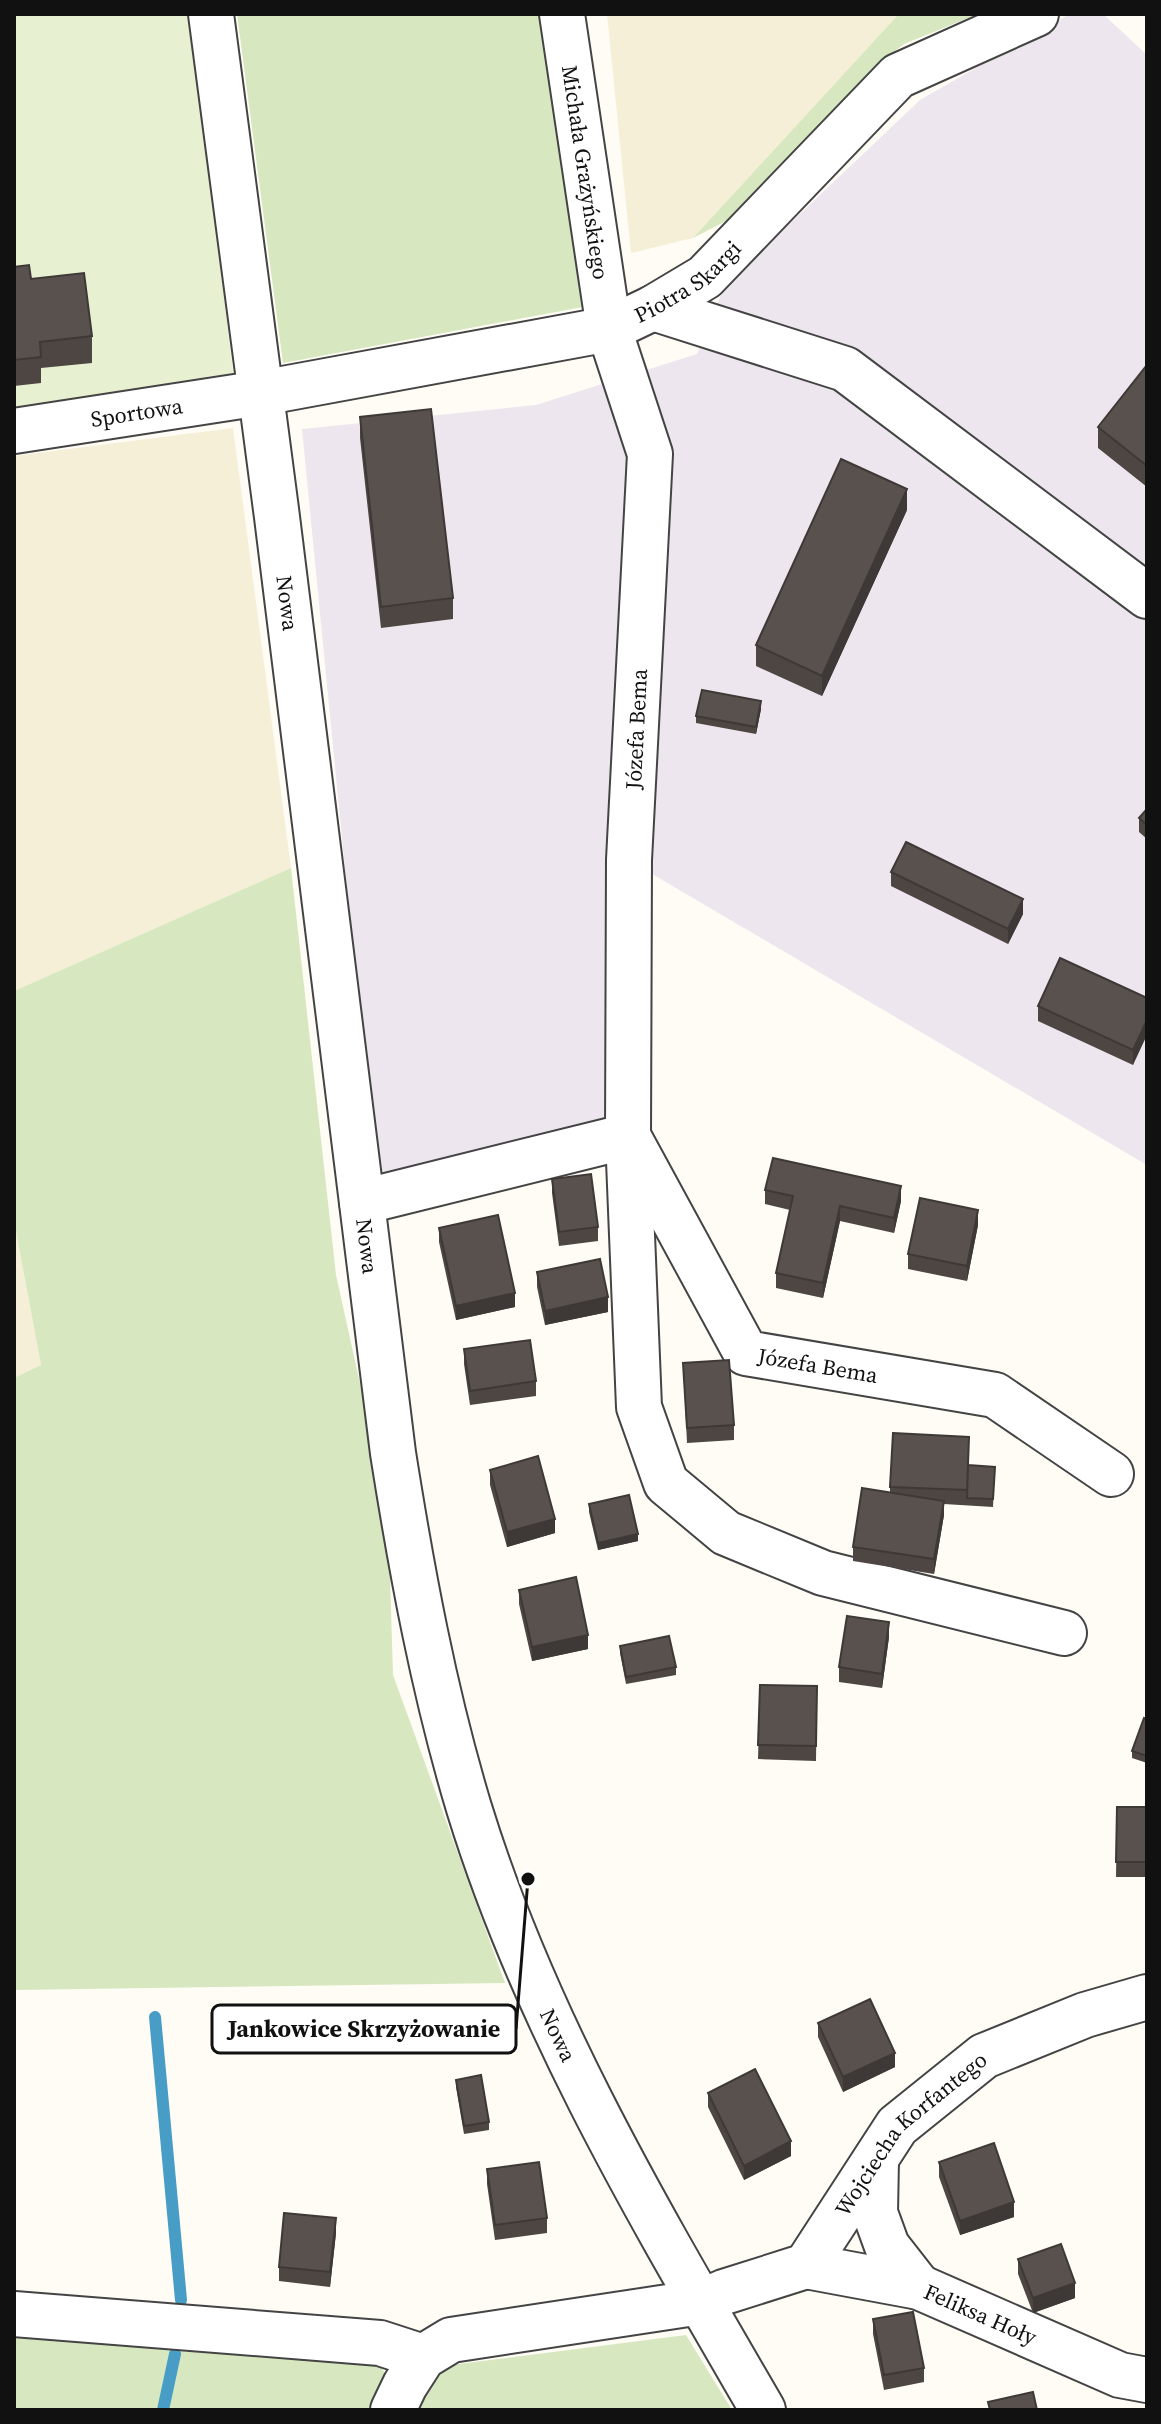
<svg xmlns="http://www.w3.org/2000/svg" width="1161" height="2424" font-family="'Source Serif 4',serif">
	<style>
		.industrial { fill: #ede6ee }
		.farmland { fill: #f4efd6 }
		.green { fill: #d7e8c0 }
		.pitch { fill: #e7f0d1 }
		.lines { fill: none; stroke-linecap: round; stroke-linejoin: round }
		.stream { stroke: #489dc6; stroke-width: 12 }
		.minor-casing { stroke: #444; stroke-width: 48 }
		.minor { stroke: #fff; stroke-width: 44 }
		.wall { fill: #4d4643 }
		.shaded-wall { fill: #3e3937 }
		.building { fill: #59514e; stroke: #3e3937; stroke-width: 2 }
		.labels { text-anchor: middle; stroke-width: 8; stroke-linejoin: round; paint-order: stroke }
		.street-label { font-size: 22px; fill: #111; stroke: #fff }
		.leader { fill: none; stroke: #111; stroke-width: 3 }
		.callout-dot { fill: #111; stroke: #fff; stroke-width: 3 }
		.callout { fill: #fff; stroke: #111; stroke-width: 3 }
		.callout-label { font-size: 24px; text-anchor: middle; font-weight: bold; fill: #111 }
	</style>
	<rect width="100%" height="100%" fill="#fefcf5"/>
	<path class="industrial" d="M1070 14H1103L1147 55V1165L630 861 628 1136 379 1217 302 429 536 405 697 354 725 285 920 100Z"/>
	<path class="farmland" d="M607 14H899V15L693 238 631 253Z
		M233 428 291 868 14 991V456Z
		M14 1221 41 1365 14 1378Z"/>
	<path class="green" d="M237 14H540L588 306 283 363Z
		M899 14H978L904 44 874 67 728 220 693 238Z
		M291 868 336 1275 388 1510 393 1675 505 1983 14 1990V1378L41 1365 14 1221V991Z
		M14 2327 177 2351 380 2363 390 2386 380 2410H14Z
		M686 2335 732 2410H416L435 2367Z"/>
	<path class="pitch" d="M14 14H189L235 387 14 413Z"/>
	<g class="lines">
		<path class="stream" d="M155 2017 181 2300
			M163 2410 175 2354"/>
		<g class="minor-casing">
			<g id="minor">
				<path id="s1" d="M211 14 277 517 393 1453C412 1573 434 1692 469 1808 535 2023 651 2217 763 2410"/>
				<path id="s2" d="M562 14 609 329 650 454 629 860 628 1136 639 1407 666 1483 726 1533 823 1573 1064 1633"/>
				<path d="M653 308 845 369 1147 596"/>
				<path id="s3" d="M14 431 261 393 609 329 653 308 705 277 898 76 1036 14"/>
				<path id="s4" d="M362 1202 628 1136 746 1353 995 1395 1111 1474"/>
				<path d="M876 2159 875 2213 887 2246 919 2287"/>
				<path id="s5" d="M806 2266 919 2287 1120 2375 1147 2380"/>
				<path d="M14 2314 380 2343 423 2357"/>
				<path id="s6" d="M393 2410 405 2385 423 2357 451 2340 701 2302 724 2292 806 2266 897 2126 984 2056 1085 2015 1147 1997"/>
			</g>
		</g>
		<use href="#minor" class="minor"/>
	</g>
	<path class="wall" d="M14 267 31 279 92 336V363L41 368V383L14 386Z
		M1147 365V487L1098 448V427Z
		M360 417 453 598V619L381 628 360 438Z
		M907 510 822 696 756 666V645Z
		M761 709 756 734 696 723V716Z
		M1147 809V839L1139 832V818Z
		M891 872 1023 914 1008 944 891 886Z
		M1147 998 1133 1065 1038 1021V1006Z
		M552 1179 598 1227V1241L559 1246 552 1193Z
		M765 1190 901 1201 894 1233 840 1221 823 1298 776 1288V1273L790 1210 765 1204Z
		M978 1225 967 1281 908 1269V1254Z
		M439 1228 515 1307 456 1320 439 1242Z
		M537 1272 608 1312 545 1325 537 1287Z
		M464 1349 536 1381V1396L470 1405 464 1364Z
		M683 1363 734 1425V1440L687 1443Z
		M968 1465 995 1467 993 1507 944 1504V1515L934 1574 853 1561V1547L890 1493V1487Z
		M490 1470 555 1533 507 1547 490 1485Z
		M589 1504 638 1541 598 1550 589 1512Z
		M519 1590 588 1649 532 1661 519 1604Z
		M889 1637 882 1688 839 1682V1667Z
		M620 1646 676 1667V1675L626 1684 620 1653Z
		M760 1685 817 1686 816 1761 758 1759Z
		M1147 1719V1763L1132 1758V1751Z
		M1117 1807H1147V1877H1116Z
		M818 2023 895 2067 843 2092 818 2037Z
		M456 2080 489 2122V2130L464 2134 456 2087Z
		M708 2093 791 2156 744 2180 708 2107Z
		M939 2162 1014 2217 960 2235 939 2177Z
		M487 2169 547 2218V2233L495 2240 487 2184Z
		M336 2233 330 2287 279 2281V2267Z
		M1018 2259 1075 2298 1033 2313 1018 2274Z
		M873 2319 924 2368V2382L884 2390 873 2334Z"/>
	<path class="shaded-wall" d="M907 489V510L822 696V676Z
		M761 701V709L756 734V727Z
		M1023 899V914L1008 944V929Z
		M1147 1020V1035L1133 1065V1050Z
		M901 1186V1201L894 1233V1218Z
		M840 1206V1221L823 1298V1283Z
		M978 1210V1225L967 1281V1266Z
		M515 1293V1307L456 1320V1306Z
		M608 1297V1312L545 1325V1311Z
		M944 1501V1515L934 1574V1559Z
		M555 1519V1533L507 1547V1532Z
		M638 1534V1541L598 1550V1543Z
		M889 1622V1637L882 1688V1674Z
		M588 1635V1649L532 1661V1647Z
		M895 2053V2067L843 2092V2077Z
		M791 2141V2156L744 2180V2166Z
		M1014 2202V2217L960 2235V2221Z
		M336 2218V2233L330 2287V2272Z
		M1075 2283V2298L1033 2313V2298Z"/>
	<path class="building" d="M29 265 31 279 84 273 92 336 40 342 41 357 14 360V267Z
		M1147 365V466L1098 427Z
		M431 409 453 598 381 607 360 417Z
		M841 459 907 489 822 676 756 645Z
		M702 690 761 701 756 727 696 716Z
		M1147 809V825L1139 818Z
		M906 842 1023 899 1008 929 891 872Z
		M1060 958 1147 998V1020L1133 1050 1038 1006Z
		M773 1158 901 1186 894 1218 840 1206 823 1283 776 1273 793 1196 765 1190Z
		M591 1174 598 1227 559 1232 552 1179Z
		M920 1198 978 1210 967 1266 908 1254Z
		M498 1215 515 1293 456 1306 439 1228Z
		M600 1259 608 1297 545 1311 537 1272Z
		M530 1340 536 1381 470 1391 464 1349Z
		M729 1360 734 1425 687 1428 683 1363Z
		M893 1433 969 1437 967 1490 890 1487Z
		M538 1456 555 1519 507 1532 490 1470Z
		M968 1465 995 1467 993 1499 967 1498Z
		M862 1488 944 1501 934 1559 853 1547Z
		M629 1495 638 1534 598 1543 589 1504Z
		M576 1577 588 1635 532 1647 519 1590Z
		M847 1616 889 1622 882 1674 839 1667Z
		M669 1636 676 1667 626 1677 620 1646Z
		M760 1685 817 1686 816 1746 758 1745Z
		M1144 1718 1147 1719V1756L1132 1751Z
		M1117 1807H1147V1862H1116Z
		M870 1999 895 2053 843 2077 818 2023Z
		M755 2069 791 2141 744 2166 708 2093Z
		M481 2075 489 2122 464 2126 456 2080Z
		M994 2143 1014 2202 960 2221 939 2162Z
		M539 2162 547 2218 495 2225 487 2169Z
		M284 2213 336 2218 330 2272 279 2267Z
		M1061 2244 1075 2283 1033 2298 1018 2259Z
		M913 2312 924 2368 884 2375 873 2319Z
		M1033 2392 1037 2410H990L988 2402Z"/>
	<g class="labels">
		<g class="street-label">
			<text dy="8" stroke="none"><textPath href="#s2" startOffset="160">Michała Grażyńskiego</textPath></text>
			<text dy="8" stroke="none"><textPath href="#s3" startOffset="696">Piotra Skargi</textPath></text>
			<text dy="8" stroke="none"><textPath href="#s3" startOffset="124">Sportowa</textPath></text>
			<text dy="8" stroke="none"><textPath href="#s1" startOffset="594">Nowa</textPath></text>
			<text transform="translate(636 729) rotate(-87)" y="8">Józefa Bema</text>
			<text dy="8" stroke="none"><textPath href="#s1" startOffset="1242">Nowa</textPath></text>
			<text dy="8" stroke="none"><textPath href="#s4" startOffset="594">Józefa Bema</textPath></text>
			<text dy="8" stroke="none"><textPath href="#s1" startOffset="2058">Nowa</textPath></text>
			<text dy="8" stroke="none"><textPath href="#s6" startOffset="628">Wojciecha Korfantego</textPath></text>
			<text dy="8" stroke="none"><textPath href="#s5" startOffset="182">Feliksa Hoły</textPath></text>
		</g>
	</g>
	<path class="leader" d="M528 1879L516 2029"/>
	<circle class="callout-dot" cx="528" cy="1879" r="8"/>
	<rect class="callout" x="212" y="2005" width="304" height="48" rx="8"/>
	<g class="callout-label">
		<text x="364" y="2037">Jankowice Skrzyżowanie</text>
	</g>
	<rect width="1161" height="2424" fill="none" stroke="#111111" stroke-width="32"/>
</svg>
